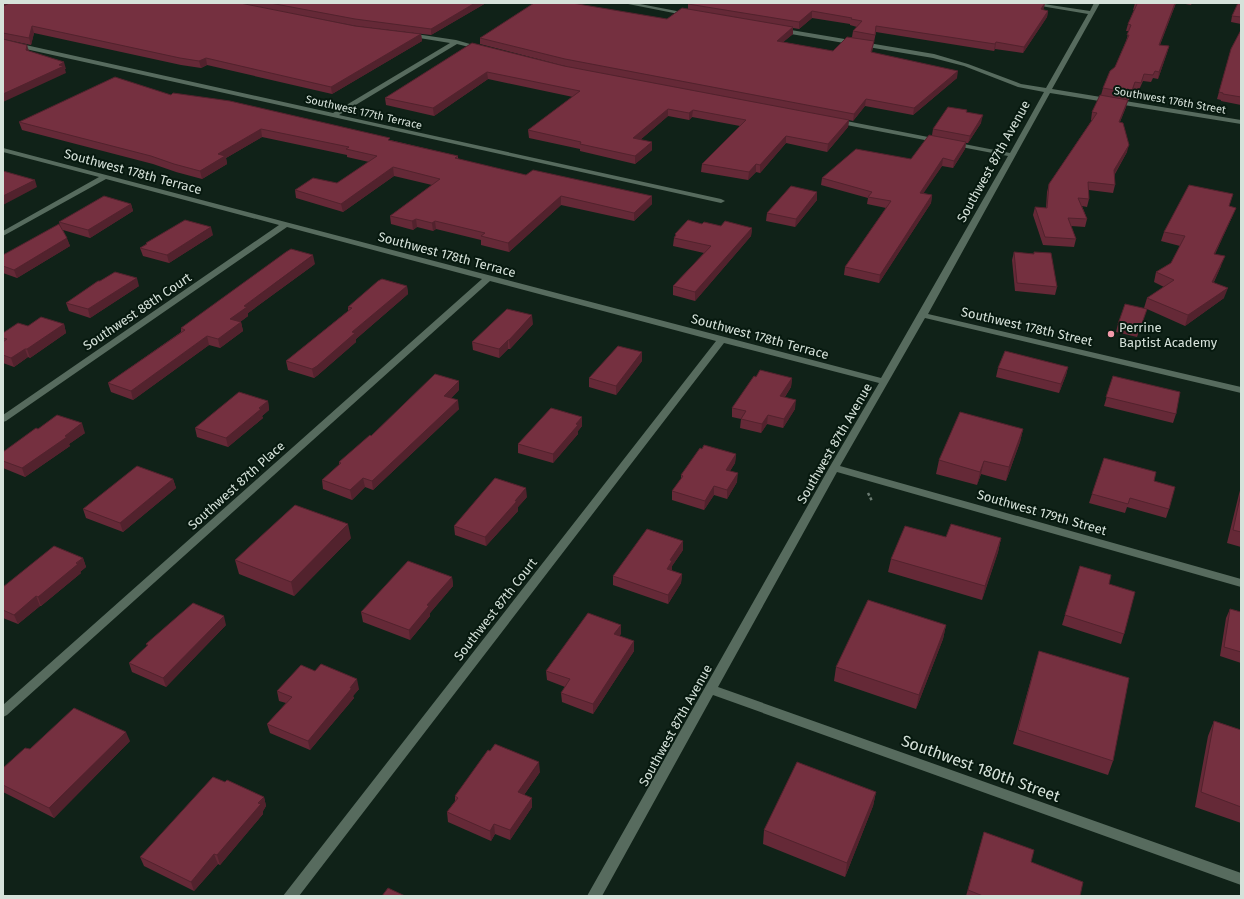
<svg xmlns="http://www.w3.org/2000/svg" width="1244" height="899" font-family="'Fira Sans',sans-serif">
	<style>
		.lines { fill: none; stroke-linecap: round; stroke-linejoin: round }
		.path { stroke: #6a7a71; stroke-width: 2.5; stroke-dasharray: 3 2; stroke-linecap: butt }
		.minor { fill: #576b5e; fill-rule: evenodd }
		.wall { fill: #652937; fill-rule: evenodd }
		.shaded-wall { fill: #52222d }
		.building { fill: #753040; stroke: #52222d }
		.poi-dot { fill: #f39aaa; stroke: #07190f; stroke-width: 1.5 }
		.labels { text-anchor: middle; stroke-width: 4; stroke-linejoin: round; paint-order: stroke }
		.far-street-label { font-size: 11px; fill: #d6e2da; stroke: #07190f }
		.street-label { font-size: 13px; fill: #d6e2da; stroke: #07190f }
		.poi-label { font-size: 13px; fill: #d6e2da; stroke: #07190f; text-anchor: start }
		.near-street-label { font-size: 16px; fill: #d6e2da; stroke: #07190f }
	</style>
	<rect width="100%" height="100%" fill="#102218"/>
	<g class="lines">
		<path class="path" d="M868 493 872 501"/>
		<path class="minor" d="M623 3H635L692 14 689 16Z
			M1023 3H1037L1090 11 1094 3H1100L1052 89 1241 120V124L1050 93 928 314 1241 387V393L925 318 840 466 1241 579V587L837 472 718 687 1241 873V885L713 695 602 896H587L829 468 879 383 724 343 299 896H283L716 341 490 281 7 715 3 717V705L482 279 287 227 6 421 3 422V415L279 225 106 179 3 236V231L99 177 3 152V148L881 378 1008 156 836 123 833 121 836 119 1010 153 1044 92 1018 87 964 66 933 58 779 32 776 30 779 28 934 54 968 64 1021 84 1046 88 1088 14Z
			M409 33 456 40 484 48 481 50 457 44 339 115 721 199 725 201 721 203 3 44V40L333 113 450 43 407 36V34Z"/>
	</g>
	<path class="wall" d="M3 3H486L431 35 356 26 289 13 355 26 421 34 422 41 332 94 207 65 201 68 181 65 34 33 31 45 3 39Z
		M689 3H1045L1043 10 1048 11 1047 17 1023 53 995 49 994 51 876 32 872 52 957 78 913 115 865 106 853 121 849 120 848 127 827 152 786 143 760 173 756 172 748 180 701 172 702 164 740 126 692 117 689 120 668 116 640 140 652 150 635 164 580 151V149L529 138 528 130 573 97 488 79 434 116 386 105 385 98 472 43 565 66 480 44V38L667 19 688 9V4ZM812 18 850 24V25L857 27 853 31 852 37 833 51 783 42 793 34V28L799 29Z
		M1135 3H1176L1160 45 1169 46 1167 53 1158 79 1153 78 1151 82 1143 81 1139 90 1133 89 1129 100H1128L1126 107 1120 122 1127 152 1115 174V185L1113 193 1089 190V199L1087 207 1082 206 1087 219 1085 227 1071 226 1076 239 1074 247 1043 245 1033 215 1035 207 1046 208 1047 192 1049 184 1092 120H1091L1092 112 1101 95 1103 88 1115 67 1126 41 1129 31H1126L1128 24 1134 10H1133Z
		M1180 3H1192L1191 5Z
		M1241 3V24L1231 22 1232 16Z
		M1241 30V105L1221 101V100L1217 99 1231 49Z
		M171 95 390 140 458 156V159L526 175 652 196V204L634 221 561 205 509 252 481 245V240L436 229 433 231 417 227 413 230 391 224 390 216 432 185 394 176 343 212 296 198 295 190 337 183 369 162 347 157V155L262 137 226 158 227 164 202 179 176 172 153 164 22 130 19 122Z
		M967 110V112L981 123 968 143H966L965 149 953 168 942 166 923 193 932 195 931 203 879 283 844 275 845 267 886 208 867 204 868 198 821 185 822 178 911 159 932 135 933 129Z
		M817 192V200L795 227 766 221 767 213Z
		M131 204 133 211 90 238 63 230 70 246 17 278 3 273V255L60 226 59 222Z
		M1229 206 1236 208 1232 217 1215 254 1221 266 1214 282 1224 298 1185 326 1147 309 1137 337 1116 332 1118 324 1144 308 1147 298 1164 287 1154 282 1156 272 1171 263 1180 246 1161 241 1164 232Z
		M702 224 721 226 752 228 751 236 695 301 673 295V286L704 253 673 246 674 238 675 236V234Z
		M213 235 169 263 143 256 140 248 146 244V243Z
		M1014 252 1034 254V252L1057 287 1055 295 1015 291 1012 260Z
		M315 264 248 313V316L240 322H241L243 331 220 348 209 345 133 400 111 392 108 383 181 332V328Z
		M100 281 139 286 90 318 69 311 66 303Z
		M407 286 408 294 356 339V342L318 375 314 378 288 370 286 361 348 311V307Z
		M64 324 66 333 30 358 28 357 14 367 3 363V333L28 326Z
		M533 324 510 349H508L499 358 473 350 472 342Z
		M642 361 616 395 589 387V378Z
		M1068 367 1066 375 1059 393 996 377 998 368Z
		M1113 376 1176 414 1173 423 1104 406Z
		M756 377 792 378 791 387 785 397 795 409 783 428 767 424 761 433 740 428 741 419 732 417V408Z
		M459 390 451 398 459 409 373 490 365 487 352 500 323 489 322 480 339 465V462L371 436Z
		M268 401 269 410 262 416 263 418 228 447 197 437 195 428Z
		M582 417V426L578 431V434L553 463 518 453V444Z
		M38 429 85 433 69 444 70 446 25 477 3 468V452Z
		M1023 429 1020 442 1006 481 981 474 977 485 936 474 939 460Z
		M736 454 735 463 730 471 737 482 727 499 714 495 704 510 672 500V491L681 479V475Z
		M173 479 176 488 123 532 86 518 83 509Z
		M1154 481 1169 509 1166 518 1127 507 1125 513 1089 503 1092 494Z
		M1241 487V547L1227 543 1239 494Z
		M527 497 518 507V511L486 546 455 535 454 526Z
		M946 537 1001 538 998 552 982 600 888 572 891 559Z
		M351 538 294 596 239 574 235 560Z
		M683 550 672 566V571L682 574 681 583 668 604 613 585V576Z
		M83 558 86 567 80 572 81 573 41 606H40L18 624 3 618V587Z
		M1080 566 1109 584 1124 634 1121 644 1062 625Z
		M452 577 453 586 430 613V616L410 640 363 622 361 612Z
		M1230 609 1241 612V663L1220 656 1226 618Z
		M226 625 166 687 132 672 129 663 147 646 146 644Z
		M946 625 943 639 916 709 834 681 836 667Z
		M621 634 619 636 634 651 593 714 562 702 561 693 565 687 547 680 546 671Z
		M1035 665 1113 761 1108 775 1013 744Z
		M359 689 353 696 354 698 310 750 270 733 267 724 286 703 279 701 277 691Z
		M1214 721 1241 730V823L1195 807 1208 736Z
		M130 741 54 818 3 792V768L30 749Z
		M540 772 524 795 532 807 510 840 495 834 491 841 448 822 447 812 455 801V796Z
		M225 782 264 797 266 806 263 811V814L220 865 218 864 194 891 144 866 140 857Z
		M876 792 873 806 845 877 763 844 764 830Z
		M984 832 1031 862 1080 896H966Z"/>
	<path class="shaded-wall" d="M3 3H13L3 7Z
		M475 3H486L431 35V29Z
		M1045 3 1044 8 1039 16 1041 9Z
		M1175 3H1176L1157 52 1159 45Z
		M812 11V18L799 29V22Z
		M1048 11 1047 17 1023 53 1024 47Z
		M32 26 34 33 31 45 29 38Z
		M793 27V34L776 48 777 41Z
		M421 34 422 41 332 94 331 87Z
		M996 42 995 49 994 51 995 44Z
		M27 45 29 51 26 50Z
		M1169 46 1167 53 1158 79 1159 72Z
		M206 58 207 65 201 68 199 61Z
		M64 62 66 69H65L66 73 3 102V94Z
		M958 71 957 78 913 115 914 108Z
		M487 72 488 79 434 116 433 108Z
		M1135 82 1133 89 1129 100 1131 93Z
		M866 99 865 106 853 121 854 114Z
		M1128 100 1126 107 1117 129 1119 122Z
		M668 109V116L633 146V138Z
		M693 110 692 117 689 120V113Z
		M983 115 981 123 968 143 970 136Z
		M849 120 848 127 827 152 828 144Z
		M261 129 262 137 226 158 227 164 202 179 200 171 218 154Z
		M786 136V143L760 173V165Z
		M652 142V150L635 164V156Z
		M966 142 965 149 953 168 954 161Z
		M1129 145 1127 152 1112 178 1114 170Z
		M943 158 942 166 919 200 920 193Z
		M756 164V172L748 180 749 172Z
		M393 167 394 176 343 212 341 204Z
		M35 180 37 187 3 205V196Z
		M817 192V200L795 227 796 219Z
		M932 195 931 203 879 283 880 275Z
		M561 196V205L509 252 508 243Z
		M652 196V204L634 221V213Z
		M131 204 133 211 90 238 88 230Z
		M1236 208 1232 217 1211 263 1214 254Z
		M416 219 417 227 413 230 412 221Z
		M435 221 436 229 433 231 432 223Z
		M211 227 213 235 169 263 167 255Z
		M752 228 751 236 695 301V292Z
		M67 238 70 246 17 278 14 270Z
		M313 255 315 264 248 313V316L232 328 230 319 244 306Z
		M1225 256 1221 266 1209 292 1212 282Z
		M137 278 139 286 90 318 88 309Z
		M407 286 408 294 356 339V342L318 375 314 378 312 369 352 332Z
		M1228 288 1224 298 1185 326 1188 315Z
		M532 315 533 324 510 349 509 340Z
		M241 322 243 331 220 348 218 339Z
		M64 324 66 333 30 358 27 349Z
		M207 336 209 345 133 400 131 391Z
		M508 340V349L499 358V349Z
		M25 349 28 357 14 367 11 358Z
		M642 352V361L616 395V386Z
		M1068 367 1066 375 1059 393 1061 384Z
		M792 378 791 387 780 404V396Z
		M459 381V390L445 405 444 396Z
		M458 400 459 409 373 490 372 481Z
		M796 400 795 409 783 428 784 419Z
		M268 401 269 410 262 416 263 418 228 447 226 438Z
		M768 415 767 424 761 433 762 424Z
		M582 417V426L578 431V434L553 463V454Z
		M82 423 85 433 69 444 70 446 25 477 22 468Z
		M1023 429 1020 442 1006 481 1009 467Z
		M736 454 735 463 725 479 726 470Z
		M984 461 981 474 977 485 980 472Z
		M738 473 737 482 727 499V490Z
		M363 478 365 487 352 500 350 490Z
		M173 479 176 488 123 532 120 523Z
		M714 486V495L704 510 705 501Z
		M526 488 527 497 518 507V511L486 546 485 537Z
		M348 524 351 538 294 596 291 582Z
		M1001 538 998 552 982 600 985 586Z
		M683 541V550L672 566V570L667 569 670 560Z
		M83 558 86 567 80 572 81 573 41 606 38 597Z
		M682 574 681 583 668 604V595Z
		M452 577 453 586 430 613V616L410 640 409 630 427 605Z
		M36 596 40 606 18 624 14 615Z
		M224 616 226 625 166 687 163 678Z
		M621 625V634L614 644V634Z
		M946 625 943 639 916 709 919 695Z
		M634 641V651L593 714V704Z
		M357 679 359 689 353 696 354 698 310 750 308 741Z
		M126 732 130 741 54 818 49 808Z
		M539 762 540 772 519 802 518 792Z
		M876 792 873 806 845 877 847 863Z
		M264 797 266 806 263 811V814L220 865 217 855Z
		M532 798V807L510 840V830Z
		M494 824 495 834 491 841 490 831Z
		M214 854 218 864 194 891 191 882Z"/>
	<path class="building" d="M10 3H240L355 26 421 34 331 87 206 58 199 61 180 58 32 26 29 38 3 33V6Z
		M270 3H475L431 29 355 19Z
		M534 3H572L667 19 682 8 793 27 777 41 833 51 847 37 874 41 871 52 958 71 914 108 866 99 854 114 565 59 480 38Z
		M689 3H1045L1041 9 1048 11 1024 47 996 42 995 44 876 26 875 35 853 31 862 21 851 19 852 18 812 11 799 22 688 4Z
		M1134 3H1175L1159 45 1169 46 1159 72 1155 71 1153 75 1144 74 1141 83 1135 82 1131 93 1103 88 1110 71 1115 67 1129 35H1127L1131 25 1128 24 1137 4Z
		M1238 3H1241V17L1232 16Z
		M1241 30V97L1223 94V93L1219 92 1231 49Z
		M3 39 27 45 26 50 64 62 59 65 64 66 3 94Z
		M472 43 564 66 849 120 828 144 786 136 760 165 756 164 749 172 702 164 746 120 693 110 689 113 668 109 633 138 652 142 635 156 580 144 581 142 528 130 580 91 487 72 433 108 385 98Z
		M115 77 171 95 173 93 230 101 390 138 388 140 458 156 455 158 526 175 533 170 652 196 634 213 561 196 508 243 481 236 485 233 435 221 432 223 416 219 412 221 390 216 440 179 393 167 341 204 295 190 313 178 337 183 377 156 346 149 349 147 261 129 218 154 225 156 200 171 174 164 151 156 19 122Z
		M1100 95 1128 100 1119 122 1123 123 1129 145 1114 170 1115 185 1088 182 1089 199 1078 198 1087 219 1068 218 1076 239 1045 237 1035 207 1047 208 1049 184 1097 113 1092 112Z
		M948 107 967 110 966 112 983 115 970 136 933 129Z
		M929 135 966 142 954 161 943 158 920 193 932 195 880 275 845 267 891 201 868 197 872 192 822 178 856 149 911 159Z
		M3 171 35 180 3 196Z
		M1189 185 1233 194 1229 206 1236 208 1214 254 1225 256 1212 282 1228 288 1188 315 1147 298 1174 280 1156 272 1171 263 1185 236 1164 232Z
		M791 186 817 192 796 219 767 213Z
		M104 196 131 204 88 230 59 222Z
		M185 220 211 227 167 255 140 248 147 244 146 243Z
		M688 220 702 224 704 222 721 226 725 221 752 228 695 292 673 286 711 246 674 238 676 235 675 234Z
		M59 224 67 238 14 270 3 266V255Z
		M291 249 313 255 244 306 247 307 230 319 241 322 218 339 207 336 131 391 108 383 185 330 181 328 286 252Z
		M1014 252 1034 254V252L1051 253 1057 287 1017 283Z
		M115 272 137 278 88 309 66 303 98 281H100Z
		M382 279 407 286 352 332 355 333 317 366 312 369 286 361 352 308 348 307 378 281Z
		M1125 304 1147 309 1140 329 1118 324Z
		M507 309 532 315 509 340H508L499 349 472 342Z
		M41 317 64 324 27 349H25L11 358 3 355V342L7 339 3 338V333L18 323 28 326Z
		M618 346 642 352 616 386 589 378Z
		M1005 351 1068 367 1061 384 998 368Z
		M760 370 792 378 780 396 796 400 784 419 768 415 762 424 741 419 746 411 732 408 754 376 756 377Z
		M435 374 459 381 444 396 458 400 372 481 363 478 350 490 322 480 341 463 339 462 370 435 371 436Z
		M1113 376 1180 392 1176 414 1106 397Z
		M239 392 268 401 259 408 261 409 226 438 195 428Z
		M551 408 582 417 576 424 578 425 553 454 518 444Z
		M960 412 1023 429 1009 467 984 461 980 472 939 460Z
		M57 415 82 423 65 436 67 437 22 468 3 461V452L36 428 38 429Z
		M704 445 736 454 726 470 738 473 727 490 714 486 705 501 672 491 683 476 681 475 700 448 702 449Z
		M1104 458 1156 472 1154 481 1175 487 1169 509 1130 498 1128 504 1092 494Z
		M137 466 173 479 120 523 83 509Z
		M495 478 526 488 515 501H517L485 537 454 526Z
		M1241 493V532L1233 530Z
		M295 505 348 524 291 582 235 560Z
		M951 524 1001 538 985 586 891 559 905 526 946 537Z
		M647 529 683 541 670 560 672 561 667 569 682 574 668 595 613 576Z
		M54 546 83 558 76 563 78 564 38 597 36 596 14 615 3 610V587Z
		M408 561 452 577 427 605 429 606 409 630 361 612Z
		M1080 566 1111 575 1109 584 1135 592 1124 634 1065 615Z
		M868 600 946 625 919 695 836 667Z
		M193 603 224 616 163 678 129 663 148 645 146 644Z
		M1230 609 1241 612V652L1224 647Z
		M588 613 621 625 614 634 634 641 593 704 561 693 570 679 546 671Z
		M1039 651 1129 678 1113 761 1018 730Z
		M321 664 357 679 350 688H352L308 741 267 724 292 697 277 691 301 665 315 671Z
		M74 708 126 732 49 808 3 785V768L25 748 30 749Z
		M1214 721 1241 730V807L1201 792Z
		M495 744 539 762 518 792 532 798 510 830 494 824 490 831 447 812 458 798 455 796 488 750 490 751Z
		M797 762 876 792 847 863 764 830Z
		M213 777 225 782 227 780 264 797 258 803 261 804 217 855 214 854 191 882 140 857Z
		M984 832 1034 850 1031 862 1083 882 1080 896H983L968 890Z
		M388 888 405 896H382Z"/>
	<circle class="poi-dot" cx="1111" cy="334" r="4"/>
	<g class="labels">
		<g class="far-street-label">
			<text transform="translate(1170 100) rotate(10)" y="4">Southwest 176th Street</text>
			<text transform="translate(364 112) rotate(13)" y="4">Southwest 177th Terrace</text>
		</g>
		<g class="street-label">
			<text transform="translate(993 161) rotate(-61)" y="5">Southwest 87th Avenue</text>
			<text transform="translate(133 171) rotate(15)" y="5">Southwest 178th Terrace</text>
			<text transform="translate(447 254) rotate(15)" y="5">Southwest 178th Terrace</text>
			<text transform="translate(137 311) rotate(-34)" y="5">Southwest 88th Court</text>
			<text transform="translate(1027 326) rotate(13)" y="5">Southwest 178th Street</text>
			<text transform="translate(760 336) rotate(15)" y="5">Southwest 178th Terrace</text>
			<text transform="translate(834 443) rotate(-60)" y="5">Southwest 87th Avenue</text>
			<text transform="translate(236 485) rotate(-42)" y="5">Southwest 87th Place</text>
			<text transform="translate(1042 512) rotate(16)" y="5">Southwest 179th Street</text>
			<text transform="translate(495 609) rotate(-52)" y="5">Southwest 87th Court</text>
			<text transform="translate(675 725) rotate(-61)" y="5">Southwest 87th Avenue</text>
		</g>
		<g class="poi-label">
			<text x="1119" y="332">Perrine<tspan x="1119" dy="15">Baptist Academy</tspan></text>
		</g>
		<g class="near-street-label">
			<text transform="translate(981 768) rotate(20)" y="6">Southwest 180th Street</text>
		</g>
	</g>
	<rect width="1244" height="899" fill="none" stroke="#d6e2da" stroke-width="8"/>
</svg>
